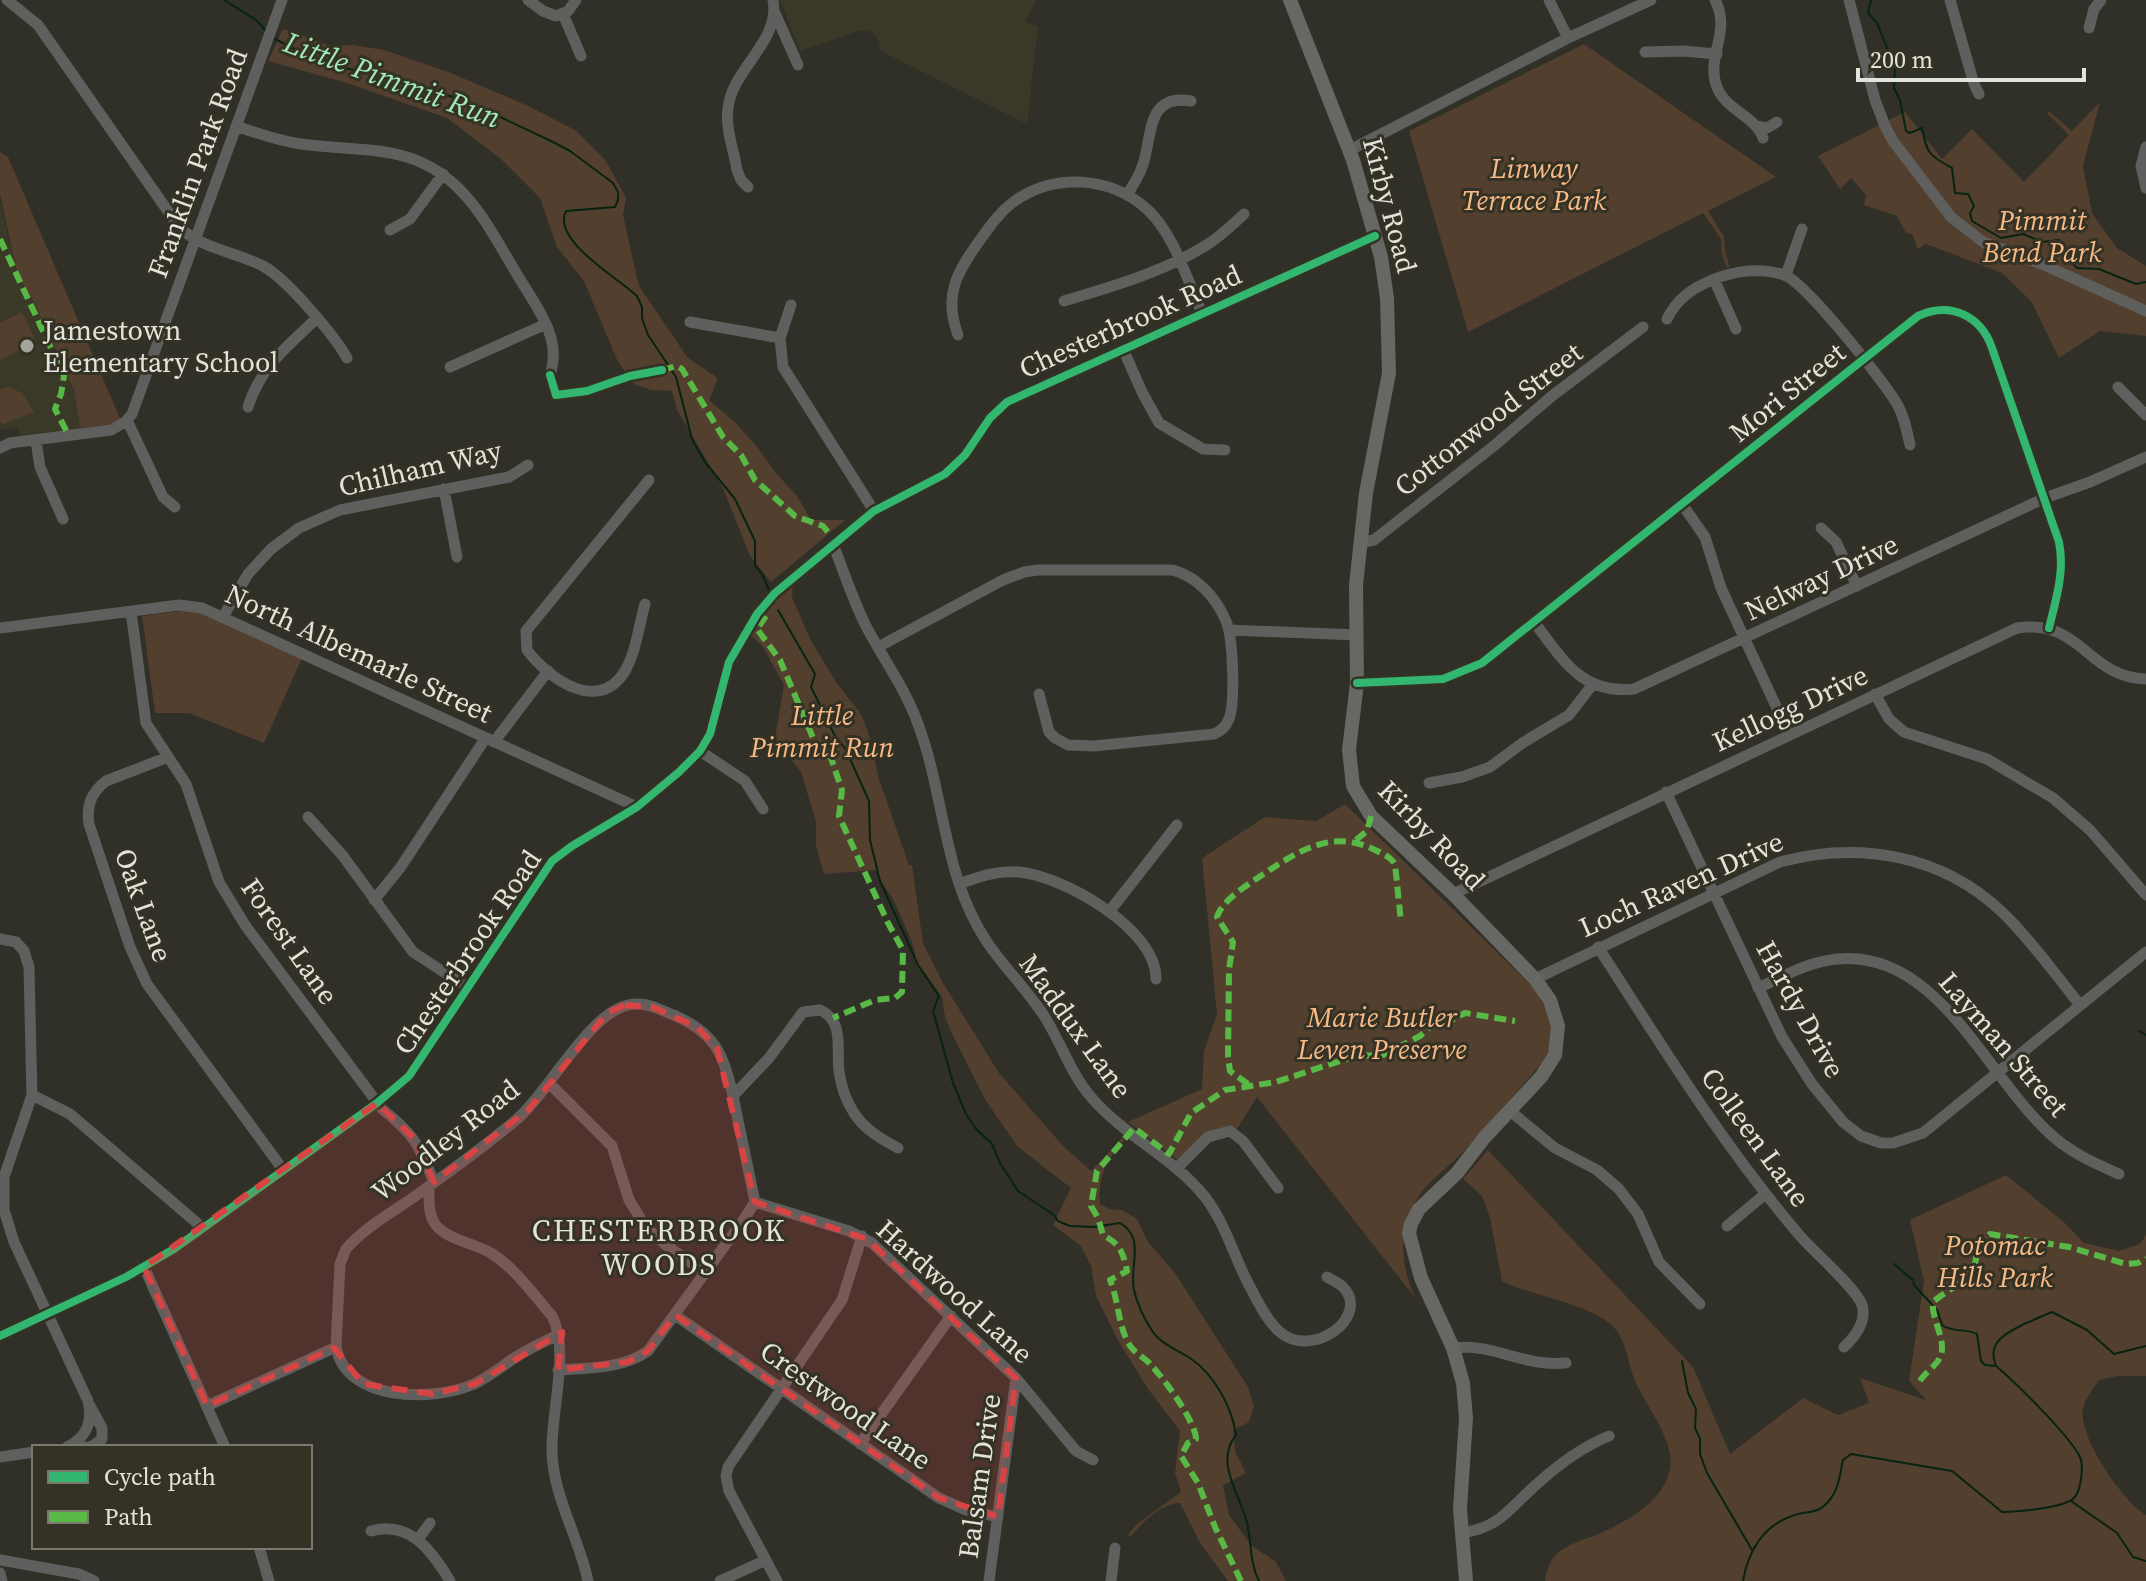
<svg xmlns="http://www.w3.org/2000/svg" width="2146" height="1581" font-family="'Source Serif 4',serif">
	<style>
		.built { fill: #3a3927 }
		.green { fill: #533f2e }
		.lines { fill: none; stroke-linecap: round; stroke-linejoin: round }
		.stream { stroke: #062411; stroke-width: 2 }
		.minor { stroke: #5f5f5d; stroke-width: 11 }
		.major { stroke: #676764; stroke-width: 14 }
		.quiet { stroke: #58b947; stroke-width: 6; stroke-dasharray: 12 6; stroke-linecap: butt }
		.cycleway-casing { stroke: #333224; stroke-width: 13 }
		.cycleway { stroke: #33b770; stroke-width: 8 }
		.marked { fill: #d84443; fill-opacity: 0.2; stroke: #d84443; stroke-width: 6; stroke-dasharray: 16 10; stroke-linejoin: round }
		.poi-dot { fill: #a4a49c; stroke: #333224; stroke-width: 3 }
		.labels { text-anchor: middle; stroke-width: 6; stroke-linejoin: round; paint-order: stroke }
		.street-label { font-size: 28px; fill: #e3e3db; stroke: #333224 }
		.park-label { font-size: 28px; font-style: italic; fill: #f8b986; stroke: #333224 }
		.poi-label { font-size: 28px; fill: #e3e3db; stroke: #333224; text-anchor: start }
		.water-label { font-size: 30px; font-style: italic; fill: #a2e8b6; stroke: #333224 }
		.neighbourhood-label { font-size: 30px; letter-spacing: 2px; fill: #e3e3db; stroke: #333224 }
	</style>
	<rect width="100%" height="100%" fill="#302f28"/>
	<path class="built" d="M780 0H1037L1025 21 1038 27 1027 124 890 56 881 50 877 37 869 31H859L800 51Z
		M0 201 18 277 34 302 74 390 80 428 20 436 18 428 0 430Z"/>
	<path class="green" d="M283 29 332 46 353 45 384 50 451 73 526 105 575 130 606 161 626 198 623 215 639 286 688 358 718 378 709 400 736 423 758 448 776 473 797 496 811 520H845L771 582 750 556 723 488 677 410 672 391 651 390 634 384 618 362 584 281 557 247 540 198 501 159 447 118 347 83 268 61Z
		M1584 44 1776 177 1708 211 1724 237 1725 253 1730 267 1727 268 1722 255 1721 239 1703 213 1468 332 1409 131Z
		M2100 102 2083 166 2092 213 2117 248 2146 266V336L2100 331 2059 358 2031 301 2002 273 1926 244 1918 249 1912 234 1906 233 1897 216 1864 205 1866 195 1851 178 1840 189 1818 156 1905 112 1942 159 1972 129 2024 182 2069 135 2047 113 2049 111 2072 131Z
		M0 152 8 157 122 423 80 428 74 390 34 302 18 277 0 195Z
		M22 312 36 342 0 360V323Z
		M9 387 22 393 34 412 3 424 0 422V389Z
		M793 582 792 597 810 639 836 682 861 714 872 743 878 776 909 865H912L923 943 943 983 999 1073 1064 1147 1091 1171 1124 1136 1126 1138C1108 1159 1097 1175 1100 1204L1110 1209 1122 1210 1137 1219 1148 1242 1175 1273 1248 1387 1254 1406 1249 1422 1233 1430 1235 1451 1246 1473 1223 1485 1229 1515 1251 1545 1276 1562 1286 1581H1228L1200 1543 1180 1503C1161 1503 1143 1522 1130 1537L1128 1535 1137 1524 1181 1492 1175 1473 1180 1431 1148 1389 1119 1342 1096 1296 1091 1266 1081 1246 1053 1225 1071 1188 1018 1147 986 1101 953 1036 945 1017 942 997 917 962 912 942 894 901 879 878 878 870 824 874 816 846V822L801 772 775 738 784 685 762 645 751 636 762 614Z
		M196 609 302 658 264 743 189 713H155L142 616Z
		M1345 804 1544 998C1553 1020 1557 1042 1542 1063 1516 1092 1491 1122 1464 1151 1452 1164 1436 1175 1424 1189 1398 1221 1398 1263 1416 1299L1257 1097 1237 1129C1210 1122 1195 1143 1179 1161L1128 1122 1202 1089 1204 1051 1217 1014 1202 858 1265 817 1316 821Z
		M1488 1150 1693 1367 1730 1454 1803 1398 1838 1415 1869 1403 1860 1378 1926 1400 1909 1381 1924 1281 1910 1220 2006 1175 2066 1224 2084 1243 2119 1251 2140 1244 2146 1235V1376H2118L2099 1380C2094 1388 2085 1399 2083 1408 2077 1435 2123 1502 2146 1515V1581H1545C1546 1574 1549 1564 1553 1558 1566 1542 1590 1539 1607 1530 1638 1516 1679 1489 1669 1449 1663 1428 1649 1408 1639 1389 1625 1364 1630 1336 1605 1320 1573 1300 1535 1297 1502 1281L1490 1218 1482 1196 1463 1179Z"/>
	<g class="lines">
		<path class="stream" d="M224 0 256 20 267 32
			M1871 0 1868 13 1877 23 1895 67 1894 88 1900 100 1906 131 1910 133 1922 128C1927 153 1928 155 1952 168L1955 193 1968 194 1974 206 1970 213 1972 221 2001 238 2023 234 2042 242 2059 240 2065 255 2077 268 2099 269 2136 284 2146 282
			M275 39 310 57 336 66 358 71H372L434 92 462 99 553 142 570 151 613 183 618 192V200L615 207 566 211C551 240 618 278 637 296L642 307V318L648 335 676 377 692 439 705 462 735 499 755 541V565L762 574 769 590
			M778 610 815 674 811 687 834 734 846 750 869 801 870 840 880 881 918 965 939 996 933 1011 953 1083 966 1114 976 1129 992 1144 1000 1163 1018 1191 1054 1215 1058 1221 1070 1226 1094 1227 1120 1223C1146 1238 1129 1265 1134 1290 1137 1303 1144 1318 1151 1329 1160 1344 1176 1349 1190 1358 1214 1374 1232 1407 1236 1435 1215 1461 1238 1492 1246 1519 1252 1540 1249 1562 1259 1581
			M2139 1031 2146 1035
			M1894 1264 1913 1280 1914 1285 1937 1310 1942 1325C1952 1333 1966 1328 1977 1334L1981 1361 1985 1365 1995 1366
			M1682 1361 1688 1393 1696 1409 1695 1428 1700 1439V1454L1707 1473 1752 1550
			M2071 1501 2117 1533 2133 1557 2146 1561
			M1743 1581C1748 1551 1764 1524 1795 1515 1805 1511 1815 1514 1824 1506 1839 1493 1839 1478 1843 1460L1851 1454 1952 1471 2002 1512C2016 1512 2064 1508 2074 1498 2081 1491 2084 1466 2080 1457 2069 1435 2016 1383 1996 1366 1986 1341 2007 1333 2026 1323 2035 1320 2043 1315 2052 1312L2087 1330 2114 1354 2146 1346"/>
		<path class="minor" d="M7 0 38 25 179 227C202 249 236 252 263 266 286 278 334 335 347 358
			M528 0 543 11 556 16 568 11 576 0
			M1549 0 1568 38
			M1715 0C1732 32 1705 57 1717 87 1725 110 1756 116 1763 138
			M1849 0 1875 100 1885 126 1893 141 1951 217 1983 242 2044 265 2146 311
			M1950 0 1974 84 1979 94
			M775 13 798 65
			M563 14 581 56
			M2089 28 2094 9 2101 0
			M1645 52 1683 51 1717 54
			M236 126C257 133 278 141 301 144 363 153 416 141 464 194 487 219 503 252 521 281 539 310 562 340 550 375
			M1756 126 1767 128 1777 122
			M2146 147 2141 166 2146 188
			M1350 150 1568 38 1651 0
			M748 187 741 180 737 170C734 150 725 129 728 108 732 69 781 41 773 0
			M1127 195C1132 186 1139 177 1142 167 1153 140 1144 93 1191 101
			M390 230 410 219 443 174
			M1786 275 1802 229
			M1714 279 1736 329
			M1064 301C1111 287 1163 272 1205 246 1220 237 1232 225 1244 214
			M791 305 780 338 783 367 874 511
			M1667 319C1677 299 1691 289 1712 280 1733 271 1761 267 1784 275 1805 282 1884 381 1897 404 1904 416 1907 431 1910 445
			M690 322 780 338
			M958 335C943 295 957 272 980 240 990 226 999 213 1012 203 1053 172 1111 176 1148 210 1175 236 1187 280 1202 313
			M1123 349 1142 392 1159 423 1203 449 1225 450
			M450 367 546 324
			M2118 387 2146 415
			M248 407C261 366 287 347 317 318
			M127 420 163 497 175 507
			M36 441 40 467 63 519
			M0 448 10 443 111 430 125 422 132 414 282 0
			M444 489 457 557
			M1682 504 1705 537 1721 588 1789 734
			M1821 528 1836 542 1857 586
			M1360 543 1374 540 1495 445 1552 396 1643 327
			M833 544C844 572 853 601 867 628 884 660 906 690 918 724 945 796 943 877 987 942 1005 969 1029 991 1046 1019 1062 1045 1071 1074 1091 1097 1124 1136 1173 1157 1205 1197 1225 1223 1233 1254 1248 1283 1256 1298 1267 1322 1281 1333 1314 1359 1371 1316 1343 1287 1339 1283 1332 1280 1327 1277
			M645 604C639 625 636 652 625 671 598 715 548 678 527 650L526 631 649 480
			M131 612 146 723 186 784 219 882 245 925 382 1109C414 1134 419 1145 434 1182
			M223 617 248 574 271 549 299 528 340 510 509 477 528 465
			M1534 622C1562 658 1581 695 1634 689L2045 498 2090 482 2146 457
			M0 628 179 605 202 608 637 807
			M1229 630 1357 635
			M878 647 1003 580 1024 572 1038 570H1173C1197 577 1216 597 1226 621 1233 637 1236 706 1228 721 1225 728 1221 731 1214 734L1094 746 1068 745 1055 738 1049 732 1039 694
			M1357 683 1443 679 1482 663 1918 316C1951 301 1981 316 1992 348L2059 542C2065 572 2056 599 2049 628
			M1875 694 1889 719 1904 732 1987 759 2053 798 2090 830 2146 895
			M494 742 548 671
			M700 751 745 781 763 809
			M168 757 106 781C91 793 86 806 89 824L130 947 147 984 284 1171
			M1429 783 1462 777 1490 767 1524 742 1569 715 1593 684
			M1666 792 1782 1037 1812 1084 1843 1122 1861 1136 1881 1143H1893L1923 1133 2146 952
			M308 817 343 856 413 952 468 988
			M959 884C979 877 997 870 1019 872 1063 876 1157 929 1156 979
			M1453 894 2017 628C2081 618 2088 678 2146 679
			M374 900 400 868 485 739
			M1109 912 1177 825
			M0 939 16 942 24 951 29 967 31 1056 32 1095 4 1177V1210L14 1242 88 1401C93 1422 87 1437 67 1447
			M1598 947C1662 1046 1724 1147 1801 1237 1814 1252 1857 1289 1862 1305 1867 1321 1855 1337 1844 1347
			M1535 979 1780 862C1858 841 1941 854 2002 912 2031 940 2055 974 2080 1005
			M1758 988C1784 976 1810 961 1838 959 1936 950 1985 1072 2046 1130 2067 1151 2092 1162 2119 1174
			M550 1084 612 1146 629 1200 645 1226 667 1246 705 1272
			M32 1095 70 1114 204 1229
			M1510 1111 1555 1148 1597 1170 1619 1189 1638 1214 1659 1262 1700 1304
			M1177 1168 1208 1137 1230 1131 1243 1141 1278 1188
			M429 1187C429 1199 428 1213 435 1224 447 1240 474 1243 491 1253 516 1269 533 1294 552 1316 570 1350 551 1412 552 1451 553 1497 579 1537 588 1581
			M755 1202 849 1231 872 1243 1016 1378 1076 1451 1093 1460
			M1727 1226 1764 1195
			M144 1267 225 1447
			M675 1315 939 1498 966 1510 998 1517
			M0 1336 126 1277 174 1249 377 1103 409 1076 552 861 572 846 637 807 679 772 700 751 710 734 729 662 757 614 775 593 874 511 945 474 965 455 990 418 1007 402 1375 236
			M336 1347C346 1402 433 1402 474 1384 489 1377 502 1366 516 1357 530 1348 545 1341 560 1334
			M1453 1348C1497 1343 1520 1367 1566 1363
			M558 1370C589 1368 622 1369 648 1351L742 1222 755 1202 733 1096 769 1058 803 1012 820 1010C845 1021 836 1049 839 1071 841 1086 846 1101 854 1113 864 1129 881 1139 898 1148
			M207 1406 336 1347 340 1264 346 1249C364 1228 391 1213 414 1197 448 1173 484 1147 516 1120 550 1092 592 1005 635 1004 650 1003 663 1011 676 1016 716 1034 724 1055 733 1096
			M860 1444 951 1316
			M71 1446 91 1447 102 1439V1428L90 1406
			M0 1457 34 1452
			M371 1531C410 1520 432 1551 450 1581
			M1461 1533C1501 1528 1510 1507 1537 1484 1559 1464 1582 1447 1609 1436
			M418 1539 430 1523
			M259 1547 269 1581
			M0 1560 79 1574 94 1581
			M0 1573 2 1581
			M720 1581 766 1560
			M777 1581 729 1491 726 1476 728 1467 842 1300 862 1236
			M989 1581 1016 1378
			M1111 1581 1115 1548"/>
		<path class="major" d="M1290 0 1353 160 1381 257 1387 298 1389 373 1366 493 1356 585 1357 683 1349 750 1353 786 1371 816 1453 894 1535 979 1550 1000 1558 1026 1555 1055 1541 1077 1484 1138 1457 1173 1419 1209 1411 1224 1409 1233 1421 1278 1453 1348 1463 1383 1466 1418 1460 1509 1466 1581"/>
		<path class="quiet" d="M0 239 64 376 61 394 55 409 69 436
			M662 370 677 366 682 369 723 437 741 455 755 480 795 516 823 526 831 536
			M766 616 757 629 780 660 816 745 831 758 842 790 839 816 888 923 903 950 902 992 895 998 875 1000 833 1018
			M1356 840 1367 831 1371 816
			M1248 1084 1230 1071 1228 1057 1229 970 1233 942 1217 917C1222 901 1243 888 1256 879 1294 854 1330 827 1375 850 1383 854 1390 856 1395 864L1401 922
			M1920 1381C1925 1372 1938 1365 1941 1355 1946 1338 1931 1319 1933 1302 1954 1284 1980 1279 1976 1247L1990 1234 2069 1247 2126 1264 2138 1263 2146 1258
			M1241 1581 1215 1527 1198 1483 1181 1456 1188 1443 1196 1439C1196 1422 1163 1377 1150 1364 1145 1358 1136 1354 1131 1347 1118 1329 1119 1301 1110 1280L1127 1271C1123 1252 1120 1244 1103 1235L1098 1218 1091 1206 1097 1171 1134 1128 1169 1154 1191 1113 1225 1090 1276 1082 1355 1056 1383 1055 1420 1036 1436 1022H1448L1465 1013 1515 1021"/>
		<g class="cycleway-casing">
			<path id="cycleway" d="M550 375 556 395 587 391 630 376 662 370
				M1357 683 1443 679 1482 663 1918 316C1951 301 1981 316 1992 348L2059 542C2065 572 2056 599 2049 628
				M0 1336 126 1277 174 1249 377 1103 409 1076 552 861 572 846 637 807 679 772 700 751 710 734 729 662 757 614 775 593 874 511 945 474 965 455 990 418 1007 402 1375 236"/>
		</g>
		<use href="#cycleway" class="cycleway"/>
	</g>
	<path class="marked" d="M625 1005 653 1007 697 1027 717 1048 755 1202 867 1239 1016 1378 998 1517 939 1498 675 1315 648 1351 628 1362 558 1370 562 1332 475 1384 432 1394 363 1384 334 1348 207 1406 144 1267 377 1103 415 1139 434 1182 529 1109 607 1013Z"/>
	<circle class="poi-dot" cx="27" cy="346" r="8"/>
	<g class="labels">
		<g class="street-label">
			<text transform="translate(197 163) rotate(-70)" y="10">Franklin Park Road</text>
			<text transform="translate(1390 205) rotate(75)" y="10">Kirby Road</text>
			<text transform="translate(1130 321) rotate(-24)" y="10">Chesterbrook Road</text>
			<text transform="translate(1787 392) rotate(-39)" y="10">Mori Street</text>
			<text transform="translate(1488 419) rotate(-38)" y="10">Cottonwood Street</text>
			<text transform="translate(420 468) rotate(-13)" y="10">Chilham Way</text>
			<text transform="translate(1821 577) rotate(-25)" y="10">Nelway Drive</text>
			<text transform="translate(359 653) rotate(25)" y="10">North Albemarle Street</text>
			<text transform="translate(1790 708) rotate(-25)" y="10">Kellogg Drive</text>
			<text transform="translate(1432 835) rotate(46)" y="10">Kirby Road</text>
			<text transform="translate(1681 884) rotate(-24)" y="10">Loch Raven Drive</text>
			<text transform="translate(144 905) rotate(70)" y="10">Oak Lane</text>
			<text transform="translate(290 941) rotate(55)" y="10">Forest Lane</text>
			<text transform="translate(467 952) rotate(-56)" y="10">Chesterbrook Road</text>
			<text transform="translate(1801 1009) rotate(61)" y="10">Hardy Drive</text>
			<text transform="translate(1076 1026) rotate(54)" y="10">Maddux Lane</text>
			<text transform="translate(2004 1044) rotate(49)" y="10">Layman Street</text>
			<text transform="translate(1756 1137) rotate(54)" y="10">Colleen Lane</text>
			<text transform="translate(445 1140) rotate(-38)" y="10">Woodley Road</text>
			<text transform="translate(955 1291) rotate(42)" y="10">Hardwood Lane</text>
			<text transform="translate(846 1405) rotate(35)" y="10">Crestwood Lane</text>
			<text transform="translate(979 1476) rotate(-82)" y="10">Balsam Drive</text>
		</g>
		<g class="park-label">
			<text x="1534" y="178">Linway<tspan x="1534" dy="32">Terrace Park</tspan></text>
			<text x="2042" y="230">Pimmit<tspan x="2042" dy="32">Bend Park</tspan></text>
			<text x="822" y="725">Little<tspan x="822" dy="32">Pimmit Run</tspan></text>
			<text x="1382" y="1027">Marie Butler<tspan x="1382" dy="32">Leven Preserve</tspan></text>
			<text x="1995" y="1255">Potomac<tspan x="1995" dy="32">Hills Park</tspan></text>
		</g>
		<g class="poi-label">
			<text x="43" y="340">Jamestown<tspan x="43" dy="32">Elementary School</tspan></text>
		</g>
		<g class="water-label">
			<text transform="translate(392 80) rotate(20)" y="10">Little Pimmit Run</text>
		</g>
		<g class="neighbourhood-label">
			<text x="659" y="1241">CHESTERBROOK<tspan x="659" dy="34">WOODS</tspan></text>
		</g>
	</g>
	<rect x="32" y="1445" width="280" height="104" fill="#333224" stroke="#79796d" stroke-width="2"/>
	<rect x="48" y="1471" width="40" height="12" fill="#33b770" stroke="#79796d" stroke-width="2"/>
	<text x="104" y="1485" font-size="24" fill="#e3e3db">Cycle path</text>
	<rect x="48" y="1511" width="40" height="12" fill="#58b947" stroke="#79796d" stroke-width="2"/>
	<text x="104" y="1525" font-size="24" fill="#e3e3db">Path</text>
	<path d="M1858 68v12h226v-12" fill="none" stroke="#e3e3db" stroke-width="4"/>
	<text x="1870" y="68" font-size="24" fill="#e3e3db" stroke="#333224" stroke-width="6" paint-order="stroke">200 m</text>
</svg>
